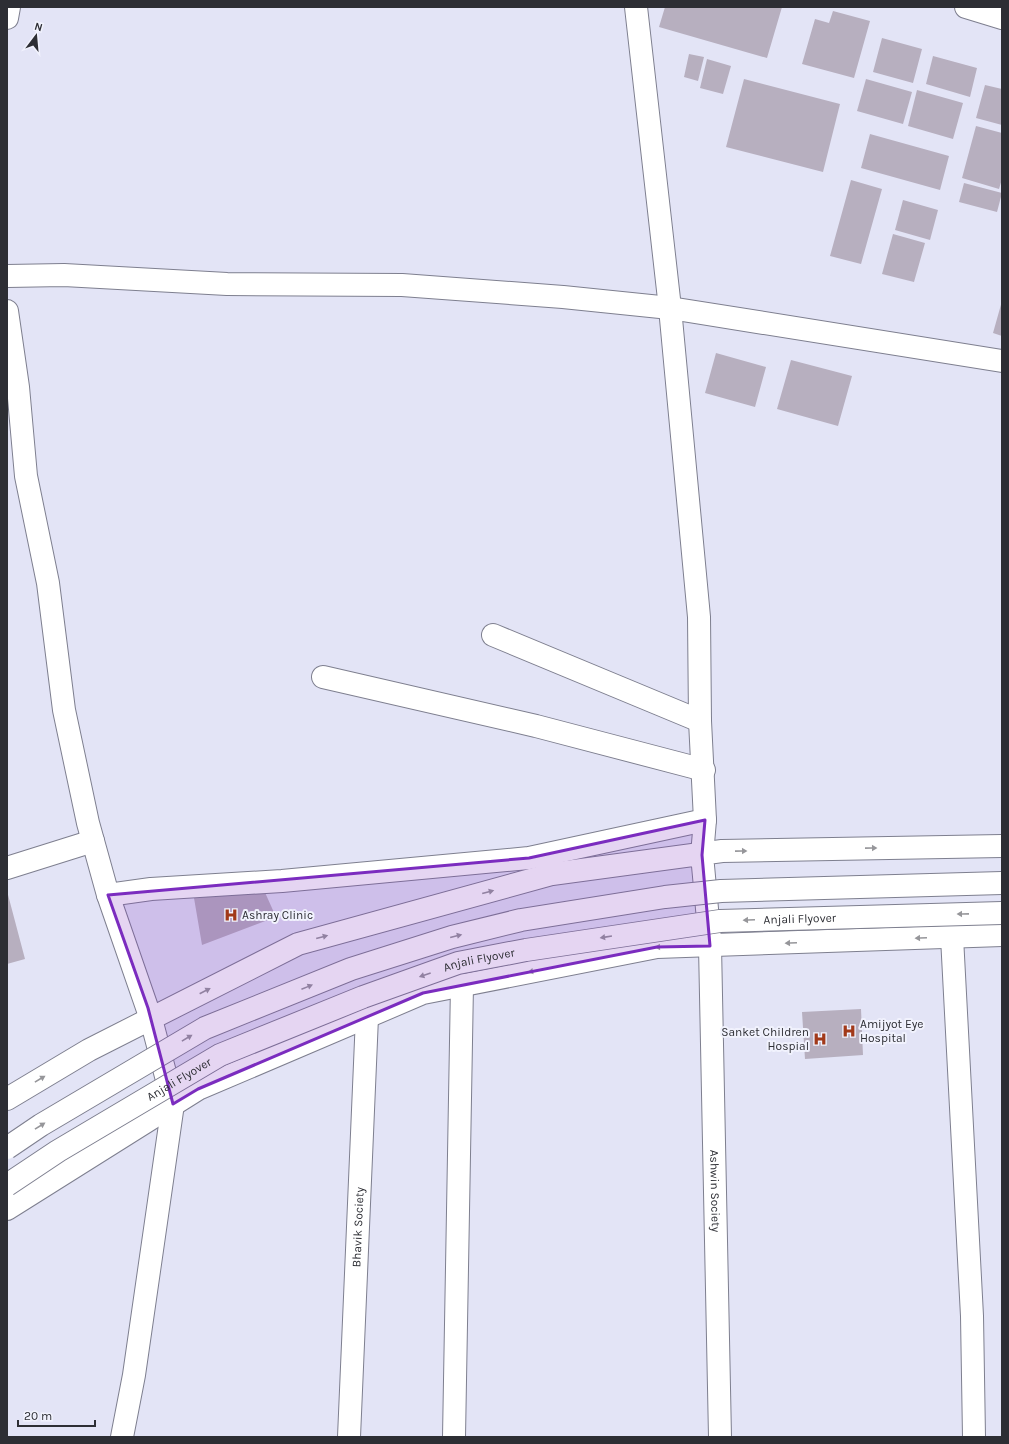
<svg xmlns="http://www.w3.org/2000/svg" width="1009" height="1444" font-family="Karla,sans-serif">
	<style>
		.building { fill: #b7afbf }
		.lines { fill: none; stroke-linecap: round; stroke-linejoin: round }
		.street-casing { stroke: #7e7f8f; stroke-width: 24 }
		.secondary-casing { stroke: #7e7f8f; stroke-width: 24 }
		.street { stroke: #fff; stroke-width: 22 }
		.secondary { stroke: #fff; stroke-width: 22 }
		.primary-bridge-casing { stroke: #7e7f8f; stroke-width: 24; stroke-linecap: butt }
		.primary-bridge { stroke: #fff; stroke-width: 22 }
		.oneway { fill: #96969a }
		.marked { fill: #7b2cbf; fill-opacity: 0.2; stroke: #7b2cbf; stroke-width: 3; stroke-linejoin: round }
		.labels { text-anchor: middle; stroke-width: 4; stroke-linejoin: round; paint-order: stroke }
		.poi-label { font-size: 12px; fill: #2d2e34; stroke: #f1f2fd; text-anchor: start }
		.street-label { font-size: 12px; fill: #2d2e34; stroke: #f1f2fd }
	</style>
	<rect width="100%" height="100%" fill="#e3e4f6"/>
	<path class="building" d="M665 7H782L767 58 659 27Z
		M833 11 870 21 854 78 802 64 815 19 829 23Z
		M882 38 922 49 913 83 873 72Z
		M689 54 704 57 698 81 684 77Z
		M933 56 977 68 970 97 926 84Z
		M707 59 731 66 723 94 700 88Z
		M744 79 840 104 823 172 726 147Z
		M866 79 912 92 903 124 857 111Z
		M985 85 1002 89V125L976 118Z
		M917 90 963 103 953 139 908 126Z
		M976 126 1002 133V179L999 189 962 178Z
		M870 134 949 156 940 190 861 168Z
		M851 180 882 189 861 264 830 256Z
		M964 183 1002 193 997 212 959 202Z
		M903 200 938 210 930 240 895 230Z
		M893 234 925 243 914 282 882 274Z
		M1002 301V336L993 333Z
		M716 353 766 367 755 407 705 393Z
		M791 360 852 376 838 426 777 409Z
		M263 888 276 917 202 945 194 898Z
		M7 891 25 959 7 964Z
		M861 1009 863 1055 805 1059 802 1012Z"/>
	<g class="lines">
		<g class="street-casing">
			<g id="street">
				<path d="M636 7 670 308 699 617 700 721 705 820 702 855"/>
				<path d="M7 18 9 7"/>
				<path d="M7 276 64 275 227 284 402 285 563 297 670 308 1002 361"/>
				<path d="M7 311 18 387 26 476 48 583 64 710 88 823 108 895 151 1019"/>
				<path d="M493 635 700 721"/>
				<path d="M323 677 536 726 704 770"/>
				<path d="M7 868 93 841"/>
				<path d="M108 895 151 889 282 881 529 858 705 820"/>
				<path d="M952 937 972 1316 974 1437"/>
				<path id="s1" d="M710 946 720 1437"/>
				<path d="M122 1437 134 1375 173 1104"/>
				<path id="s2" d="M349 1437 367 1017"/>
				<path d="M454 1437 462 985"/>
			</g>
		</g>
		<g class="secondary-casing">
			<path id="secondary" d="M966 7 1002 18
				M702 855 710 941
				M151 1019 173 1103
				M7 1099 89 1050 298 944 552 874 722 851 1002 846
				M7 1209 198 1089 423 993 657 947 1002 935"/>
		</g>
		<use href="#street" class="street"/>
		<use href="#secondary" class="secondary"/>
		<g class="primary-bridge-casing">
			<g id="primary-bridge">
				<path d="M7 1148 41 1125 205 1028 351 969 452 937 521 920 665 897 721 891 1002 883"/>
				<path id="s3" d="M7 1185 58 1151 220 1055 363 997 458 963 526 950 720 921 1002 913"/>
			</g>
		</g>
		<use href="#primary-bridge" class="primary-bridge"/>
	</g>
	<defs><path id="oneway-solid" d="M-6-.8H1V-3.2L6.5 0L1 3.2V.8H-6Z"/></defs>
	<g class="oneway">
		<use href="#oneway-solid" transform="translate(871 848) rotate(-1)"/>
		<use href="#oneway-solid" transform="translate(741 851) rotate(-1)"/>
		<use href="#oneway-solid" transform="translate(488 892) rotate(-15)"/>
		<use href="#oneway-solid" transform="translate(963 914) rotate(179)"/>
		<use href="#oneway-solid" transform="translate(749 920) rotate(178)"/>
		<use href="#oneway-solid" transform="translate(456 936) rotate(-14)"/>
		<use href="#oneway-solid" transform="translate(322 937) rotate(-15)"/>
		<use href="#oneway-solid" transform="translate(606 937) rotate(171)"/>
		<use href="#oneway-solid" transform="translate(921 938) rotate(178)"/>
		<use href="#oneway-solid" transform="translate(791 943) rotate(178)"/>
		<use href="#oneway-solid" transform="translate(661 947) rotate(177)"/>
		<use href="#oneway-solid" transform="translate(534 971) rotate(169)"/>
		<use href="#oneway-solid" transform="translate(425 975) rotate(161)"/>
		<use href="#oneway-solid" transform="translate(307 987) rotate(-22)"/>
		<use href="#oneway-solid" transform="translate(205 991) rotate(-27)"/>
		<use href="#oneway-solid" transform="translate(187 1038) rotate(-31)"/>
		<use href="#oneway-solid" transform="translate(40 1079) rotate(-31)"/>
		<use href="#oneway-solid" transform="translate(40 1126) rotate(-32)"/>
	</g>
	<path class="marked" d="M705 820 702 855 710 946 657 947 423 993 198 1089 173 1104 148 1008 108 895 529 858Z"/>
	<defs>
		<g id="hospital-bare" transform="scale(1.08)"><path d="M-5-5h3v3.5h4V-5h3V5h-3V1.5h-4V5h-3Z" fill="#a13919" stroke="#f1f2fd" stroke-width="2.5" paint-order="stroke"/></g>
	</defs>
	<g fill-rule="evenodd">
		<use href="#hospital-bare" x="231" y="915"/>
		<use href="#hospital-bare" x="849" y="1031"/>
		<use href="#hospital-bare" x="820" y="1039"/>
	</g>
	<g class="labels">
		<g class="poi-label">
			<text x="242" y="919">Ashray Clinic</text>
			<text x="860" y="1028">Amijyot Eye<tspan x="860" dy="14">Hospital</tspan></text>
			<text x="809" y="1036" text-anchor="end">Sanket Children<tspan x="809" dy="14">Hospial</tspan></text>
		</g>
		<g class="street-label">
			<text dy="4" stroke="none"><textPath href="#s3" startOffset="850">Anjali Flyover</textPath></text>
			<text dy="4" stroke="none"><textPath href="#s3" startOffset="526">Anjali Flyover</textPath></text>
			<text dy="4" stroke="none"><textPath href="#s3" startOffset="202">Anjali Flyover</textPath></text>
			<text dy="4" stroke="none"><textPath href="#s1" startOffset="245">Ashwin Society</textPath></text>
			<text dy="4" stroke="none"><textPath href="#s2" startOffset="210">Bhavik Society</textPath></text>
		</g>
	</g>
	<rect width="1009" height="1444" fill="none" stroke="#2d2e34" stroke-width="16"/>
	<g transform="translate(36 36) rotate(16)" stroke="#f1f2fd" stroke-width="3" paint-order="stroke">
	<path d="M0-3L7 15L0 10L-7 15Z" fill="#2d2e34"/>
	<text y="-6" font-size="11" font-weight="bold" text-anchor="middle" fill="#2d2e34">N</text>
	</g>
	<path d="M18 1420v6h77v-6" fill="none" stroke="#2d2e34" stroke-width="2"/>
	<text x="24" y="1420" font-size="12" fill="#2d2e34" stroke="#f1f2fd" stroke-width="3" paint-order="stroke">20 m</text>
</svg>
